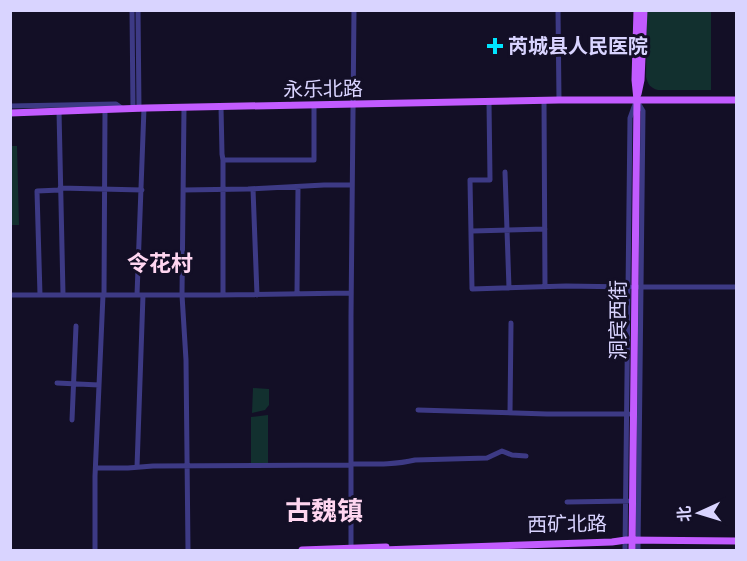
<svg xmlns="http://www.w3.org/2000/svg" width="747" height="561" font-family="Quicksand,'Noto Sans SC',sans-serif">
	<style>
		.green { fill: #12302f }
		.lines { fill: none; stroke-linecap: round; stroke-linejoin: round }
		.minor { stroke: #3d3a85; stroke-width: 5 }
		.major { stroke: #c25bff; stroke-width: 7 }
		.poi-dot { fill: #00e5ff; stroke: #130f26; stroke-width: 2 }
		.labels { text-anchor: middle; stroke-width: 6; stroke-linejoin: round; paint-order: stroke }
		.poi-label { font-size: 20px; font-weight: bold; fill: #d9d4ff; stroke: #130f26; text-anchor: start }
		.street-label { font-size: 20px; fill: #d9d4ff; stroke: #130f26 }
		.quarter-label { font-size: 22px; font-weight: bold; fill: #ffd6f0; stroke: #130f26 }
		.district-label { font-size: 26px; font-weight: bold; fill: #ffd6f0; stroke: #130f26 }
	</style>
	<rect width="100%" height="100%" fill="#130f26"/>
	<path class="green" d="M647 11H711V90H658C650 88 648 84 646 77Z
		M10 146H17L19 225H11Z
		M253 388 269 389V405L265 410 252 413Z
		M268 415V463H251V417Z"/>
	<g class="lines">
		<path class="minor" d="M132 10 133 109
			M138 10 139 109
			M558 10 559 100
			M544 100 545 287
			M637 101 643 111 638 550
			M489 102 490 180H470L472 289 566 286 630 287
			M10 106 116 104 123 109
			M221 107 222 154 223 160V295
			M184 108 182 295 186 360 188 550
			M59 111 63 294
			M223 160H314V105
			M505 172 509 288
			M60 188 142 190
			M253 189 257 295
			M183 190 248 189 324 185H352
			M472 231 545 229
			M639 287H736
			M297 294 298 187
			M10 295H219L351 293
			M40 295 37 191 60 190
			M104 295 105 110
			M137 295 144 108
			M57 383 99 385
			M418 410 547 414H629
			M510 413 511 323
			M72 420 76 326
			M351 464C372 464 394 465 415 460L487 458 502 451 512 455 526 456
			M137 467 143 295
			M96 468H128L153 466 351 465
			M567 502 628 501
			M351 549V317L354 10
			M95 550V476L103 295
			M625 550 630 118 635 104"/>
		<path class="major" d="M638 94 641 80 644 10
			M10 113 146 108 559 100H736
			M302 550 386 547
			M382 550 612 542 626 540 736 541
			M632 550 637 100 635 80 637 10"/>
	</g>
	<path class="poi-dot" d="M492 37h6v6h6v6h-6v6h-6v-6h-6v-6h6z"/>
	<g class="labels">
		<g class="poi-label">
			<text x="508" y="53">芮城县人民医院</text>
		</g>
		<g class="street-label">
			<text transform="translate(323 89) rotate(-1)" y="7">永乐北路</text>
			<text transform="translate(618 320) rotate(-90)" y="7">洞宾西街</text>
			<text transform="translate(567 524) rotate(-1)" y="7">西矿北路</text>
		</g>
		<g class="quarter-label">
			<text x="160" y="271">令花村</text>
		</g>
		<g class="district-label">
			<text x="324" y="520">古魏镇</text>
		</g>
	</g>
	<rect width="747" height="561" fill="none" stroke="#d9d4ff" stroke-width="24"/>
	<g transform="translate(699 513) rotate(266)" stroke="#130f26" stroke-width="4.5" paint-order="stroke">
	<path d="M0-4.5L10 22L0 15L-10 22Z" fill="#d9d4ff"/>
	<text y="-9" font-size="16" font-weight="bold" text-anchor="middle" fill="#d9d4ff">北</text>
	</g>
</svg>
